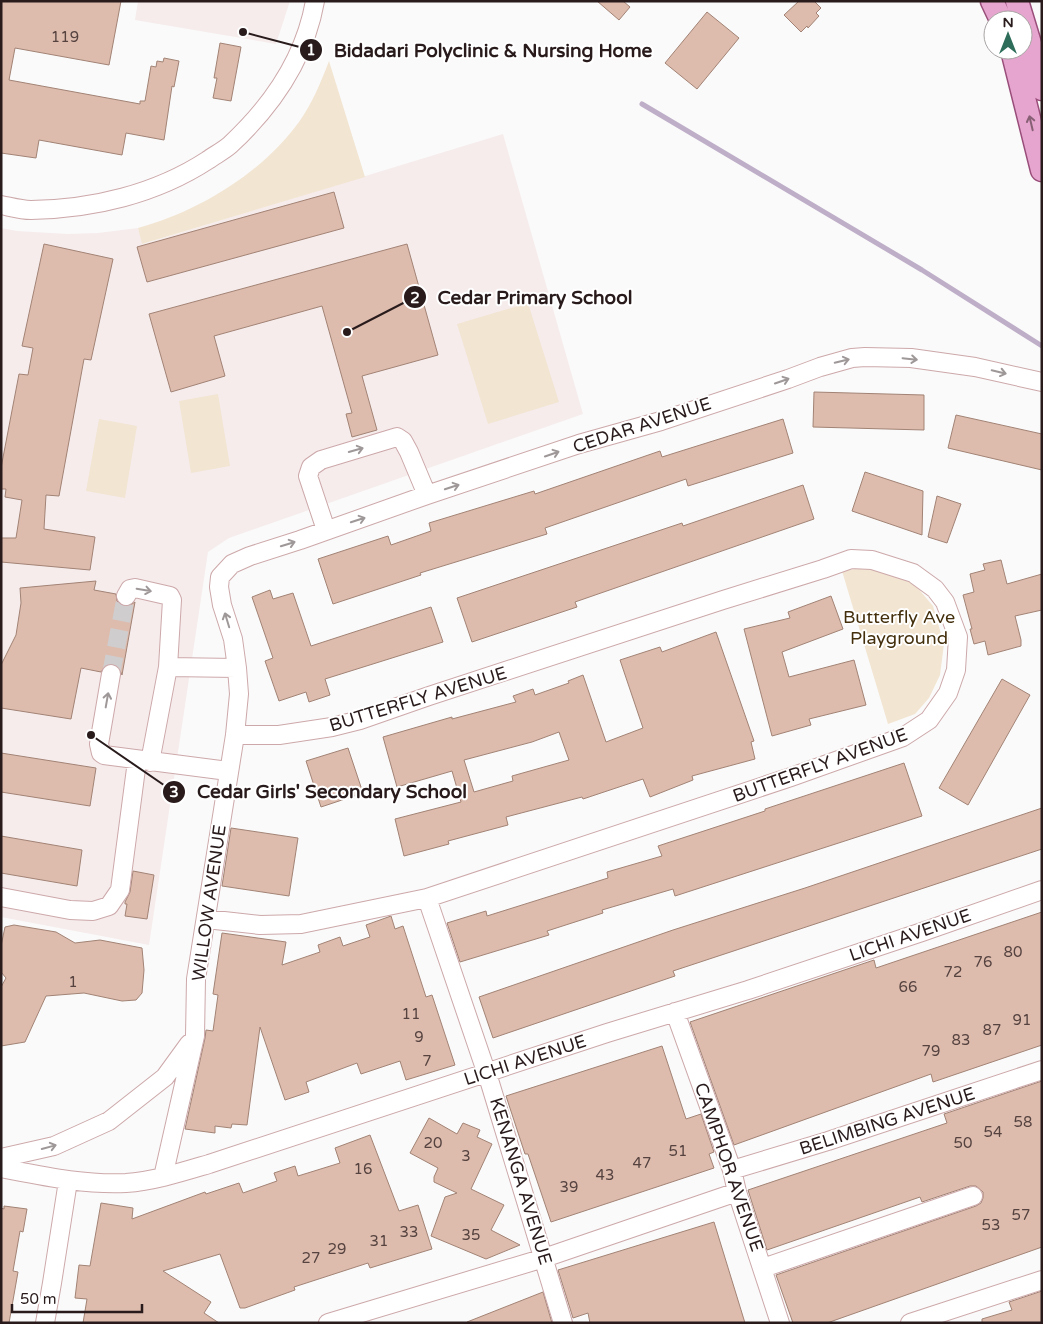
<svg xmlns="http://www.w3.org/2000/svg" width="1043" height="1324" font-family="'Varela Round',sans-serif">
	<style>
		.built { fill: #f6ecec }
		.green { fill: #f2e5d2 }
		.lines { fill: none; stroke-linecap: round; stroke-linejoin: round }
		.stream { stroke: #beaec8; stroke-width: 5 }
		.building { fill: #ddbcad; stroke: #a28375; fill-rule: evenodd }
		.minor-tunnel { stroke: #d0cdce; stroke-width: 18; stroke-dasharray: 18 9; stroke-linecap: butt }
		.minor-casing { stroke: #cda8aa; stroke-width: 20 }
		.major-casing { stroke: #994e7a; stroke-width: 25 }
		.minor { stroke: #fff; stroke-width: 18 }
		.major { stroke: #e6a5ce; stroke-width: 22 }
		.oneway { stroke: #886075 }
		.oneway2 { stroke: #9f9899 }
		.labels { text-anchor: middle; stroke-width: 4; stroke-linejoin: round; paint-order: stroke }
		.number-label { font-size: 15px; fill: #564340 }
		.street-label { font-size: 18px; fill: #291b1c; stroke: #fff }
		.park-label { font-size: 18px; fill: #432f0c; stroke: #fff }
		.leader { fill: none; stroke: #291b1c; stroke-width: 2 }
		.callout-dot { fill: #291b1c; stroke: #fff; stroke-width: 2 }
		.mark-label { font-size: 15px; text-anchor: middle; font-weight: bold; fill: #fff }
		.callout-label { font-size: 19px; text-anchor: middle; font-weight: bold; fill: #291b1c; stroke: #fff; stroke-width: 4; stroke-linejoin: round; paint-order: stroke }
	</style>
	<rect width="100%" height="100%" fill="#fafafa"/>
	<path class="built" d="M138 1H290L276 44 135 20Z
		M503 134 583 414 229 538 208 552 149 945 1 917V228L17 231 68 234 98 233 138 228 143 244Z"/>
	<path class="green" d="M329 61 365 177 142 244 138 228C198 212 262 173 299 122 312 104 321 82 329 61Z
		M528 303 559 402 488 424 457 324Z
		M218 394 230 466 191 473 179 401Z
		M99 419 137 426 125 498 86 491Z
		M867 567 903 578 916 586 933 606 944 644 940 675 929 698 915 714 888 724 842 571Z"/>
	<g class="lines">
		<path class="stream" d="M642 104 922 270 1042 346"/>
	</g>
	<path class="building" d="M1 1H121L109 65 15 48 9 80 140 104V101H145L151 66 156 67 157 61 163 62 164 58 179 61 174 87 172 86 164 140 126 133 122 155 39 140 36 158 1 153Z
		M597 1H623L630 7 619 20Z
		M799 1H814L821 8 816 13 819 16 808 28 807 26 801 32 784 15Z
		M707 12 739 38 697 89 665 63Z
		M220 43 241 47 231 101 213 98 217 78H214Z
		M334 192 344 228 147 282 137 247Z
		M44 244 113 259 91 360 84 359 59 496 46 495 44 529 95 537 90 570 1 562V538H16L22 500 5 497 6 489H1V468L19 374 28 375 33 348 22 346Z
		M407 244 438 355 362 376 377 430 352 437 346 414 352 413 322 306 214 336 225 376 171 392 149 314Z
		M814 392 924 395V430L813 427Z
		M956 415 1042 434V470L948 448Z
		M783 419 793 453 688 486 686 479 545 528 547 534 420 573 421 575 333 604 318 559 388 536 391 545 431 531 429 523 534 491 535 494 660 451 662 457Z
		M865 472 923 491 922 535 852 511Z
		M803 485 814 519 575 602 577 607 472 642 457 598 682 523 683 526Z
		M937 496 961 504 947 543 928 537Z
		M1001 560 1007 584 1042 574V610L1015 616 1021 640V646L988 655 985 641 974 644 970 629H972L963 595 974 592 970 574 985 570 983 564Z
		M96 581 94 590 116 594 117 601 121 605 127 607 135 602 122 675 118 666 113 664H107L101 672 81 668 71 719 1 708V665L16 635 21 603 20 588Z
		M270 590 273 599 293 593 311 646 431 607 443 642 325 679 330 695 309 702 306 692 279 701 265 661 273 658 252 597Z
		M831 596 843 629 782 652 789 677 854 660 866 705 809 719 811 725 772 736 744 629 790 618 788 612Z
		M716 632 754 741 751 742 755 759 692 776 693 780 650 797 643 779 583 799 582 797 506 817 508 825 448 841 449 844 404 856 395 819 461 802 452 771 397 787 383 737 452 717V719L516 702 513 696 533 689 535 695 569 683 568 681 583 675 606 742 643 728 620 660 660 647 662 652ZM559 732 569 760 512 776 513 781 474 792 464 760 532 742Z
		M1002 679 1030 695 968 805 939 788Z
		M348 748 363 793 321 807 306 761Z
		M1 753 96 768 90 806 1 792Z
		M904 763 922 816 675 896 673 889 602 910 603 913 547 931 549 935 460 962 447 923 486 911 487 916 608 878 607 872 662 856 658 846 765 811V809Z
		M1042 808V849L673 971 675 976 493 1038 479 997 673 930 805 888Z
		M231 828 298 838 289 896 222 886Z
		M1 836 82 850 77 886 1 873Z
		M133 871 154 875 147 919 125 916 127 904H125V902L130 892Z
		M1042 912V1045L933 1082 931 1074 734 1145 690 1022 874 960 876 968Z
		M391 916 395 929 403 926 426 997 432 995 455 1065 406 1080 400 1061 361 1074 357 1063 306 1082 309 1092 285 1100 260 1027 247 1125 232 1124 231 1128 215 1126V1133L185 1129 205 1038 206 1030 213 1031 218 995 213 994 222 933 286 942 282 965 320 952 318 945 340 937 343 946 370 937 366 925Z
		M14 925 56 932 75 943 100 940 142 948 144 970 142 993 136 1000 122 1001 84 993 46 996 25 1042 1 1046V987L6 978 1 972V946L5 927Z
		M662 1046 686 1119 701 1114 714 1152 709 1154 714 1168 551 1222 528 1154H525L506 1096Z
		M1042 1081V1247L827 1323H793L776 1275 976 1206 981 1203 983 1198V1192L976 1186H970L922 1202 920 1197 767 1250 748 1190 947 1123 944 1114Z
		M429 1118 457 1134 463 1123 480 1130 477 1137 492 1144 471 1189 504 1205 491 1230 520 1245 486 1259 431 1236 445 1197 457 1193 434 1182V1177L438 1168 410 1153Z
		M370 1135 399 1211 418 1205 432 1249 370 1268 368 1263 294 1287 295 1290 245 1308H240L220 1254 163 1271 211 1302 204 1313 219 1323H83L87 1299 75 1298 79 1265 90 1266 101 1203 133 1208 132 1219 205 1192 206 1194 239 1183 243 1193 277 1181 274 1173 295 1166 298 1176 340 1163 335 1148Z
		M4 1206 27 1209 23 1232 20 1231 13 1271 18 1272 9 1323H1V1208L4 1209Z
		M714 1222 745 1323H590L588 1313 573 1318 558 1270Z
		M1042 1291V1323H982V1319L1012 1310 1009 1302Z
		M543 1292 552 1323H467V1322Z"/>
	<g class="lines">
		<path class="minor-tunnel" d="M111 674 126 596"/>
		<g class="minor-casing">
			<path id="minor" d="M1 205C11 207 21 210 31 210 93 209 156 194 208 160 215 155 223 151 230 145 272 106 305 58 315 1
				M326 530 308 476 311 467 321 460 397 437 403 441 409 452 427 495
				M126 596 130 589 135 588 170 596 172 600 168 667 150 762
				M168 667 237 668
				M111 674 99 744 101 753 104 755 228 771
				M1 897 70 910 93 911 109 906 120 890 137 761
				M427 898 490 1083 563 1323
				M206 919 260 925 301 924 427 898 791 777 903 737 929 720 948 693 956 670 958 637 945 602 935 589 913 573 872 560 851 559 823 569 723 600 429 696 360 720 332 727 279 735H235
				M675 1012 732 1170 737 1192 780 1323
				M1 1158 54 1146 109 1121 165 1077 189 1044
				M1 1168C43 1176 84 1185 126 1183 154 1181 182 1172 209 1164L607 1033 748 990 922 932 1042 890
				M732 1170 828 1141 1042 1070
				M163 1177 195 1036 196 979 235 735 239 694 237 668 233 639 222 605 219 587 220 577 232 564 250 556 300 540 427 495 579 444 661 421 788 379 820 367 852 358 865 357 911 358 975 367 1042 382
				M763 1268 973 1196
				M45 1323 52 1283 68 1181
				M328 1323 544 1258 737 1192
				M910 1323 1042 1280"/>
		</g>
		<g class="major-casing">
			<path id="major" d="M992 1 1001 20
				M1017 1 1031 47 1042 89
				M1012 50 1042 170"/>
		</g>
		<use href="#minor" class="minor"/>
		<use href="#major" class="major"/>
	</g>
	<defs><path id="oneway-shaft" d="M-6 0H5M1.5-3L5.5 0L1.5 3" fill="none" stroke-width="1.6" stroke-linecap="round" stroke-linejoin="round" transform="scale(1.25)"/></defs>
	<use class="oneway" href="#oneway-shaft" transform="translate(1031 123) rotate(-103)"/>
	<g class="oneway2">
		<use href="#oneway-shaft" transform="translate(910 359) rotate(6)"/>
		<use href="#oneway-shaft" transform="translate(842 361) rotate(-14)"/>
		<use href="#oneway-shaft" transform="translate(999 372) rotate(13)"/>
		<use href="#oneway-shaft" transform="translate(782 381) rotate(-19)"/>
		<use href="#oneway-shaft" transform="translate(356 450) rotate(-16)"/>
		<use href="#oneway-shaft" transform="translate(552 454) rotate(-19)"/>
		<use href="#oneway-shaft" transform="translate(452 487) rotate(-18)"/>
		<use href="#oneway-shaft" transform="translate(358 520) rotate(-18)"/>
		<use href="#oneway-shaft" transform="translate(288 544) rotate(-17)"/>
		<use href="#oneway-shaft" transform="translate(144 590) rotate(10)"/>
		<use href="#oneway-shaft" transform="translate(227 620) rotate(-107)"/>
		<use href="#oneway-shaft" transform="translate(107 700) rotate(-80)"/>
		<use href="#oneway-shaft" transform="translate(49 1147) rotate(-15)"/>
	</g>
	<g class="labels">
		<g class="number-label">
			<text x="65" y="42">119</text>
			<text x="1013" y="957">80</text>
			<text x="983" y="967">76</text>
			<text x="953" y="977">72</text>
			<text x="73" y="987">1</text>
			<text x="908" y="992">66</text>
			<text x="411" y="1019">11</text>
			<text x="1022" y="1025">91</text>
			<text x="992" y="1035">87</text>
			<text x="419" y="1042">9</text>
			<text x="961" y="1045">83</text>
			<text x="931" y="1056">79</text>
			<text x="427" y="1066">7</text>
			<text x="1023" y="1127">58</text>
			<text x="993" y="1137">54</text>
			<text x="433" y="1148">20</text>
			<text x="963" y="1148">50</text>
			<text x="678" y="1156">51</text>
			<text x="466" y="1161">3</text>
			<text x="642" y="1168">47</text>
			<text x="363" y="1174">16</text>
			<text x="605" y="1180">43</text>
			<text x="569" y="1192">39</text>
			<text x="1021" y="1220">57</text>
			<text x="991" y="1230">53</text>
			<text x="409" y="1237">33</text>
			<text x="471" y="1240">35</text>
			<text x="379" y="1246">31</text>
			<text x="337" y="1254">29</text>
			<text x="311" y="1263">27</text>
		</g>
		<g class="street-label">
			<text transform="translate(642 425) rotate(-18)" y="6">CEDAR AVENUE</text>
			<text transform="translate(418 699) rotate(-17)" y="6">BUTTERFLY AVENUE</text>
			<text transform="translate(820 765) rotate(-20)" y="6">BUTTERFLY AVENUE</text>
			<text transform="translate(209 903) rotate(-82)" y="6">WILLOW AVENUE</text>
			<text transform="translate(910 935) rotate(-19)" y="6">LICHI AVENUE</text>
			<text transform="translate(525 1060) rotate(-18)" y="6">LICHI AVENUE</text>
			<text transform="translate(887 1121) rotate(-18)" y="6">BELIMBING AVENUE</text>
			<text transform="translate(729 1167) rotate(71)" y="6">CAMPHOR AVENUE</text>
			<text transform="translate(521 1181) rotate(73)" y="6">KENANGA AVENUE</text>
		</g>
		<g class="park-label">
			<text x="899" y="623">Butterfly Ave<tspan x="899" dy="21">Playground</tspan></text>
		</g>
	</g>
	<path class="leader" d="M243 32L311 50M347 332L415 297M91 735L174 792"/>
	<g class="callout-dot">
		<circle cx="243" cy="32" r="5"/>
		<circle cx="347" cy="332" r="5"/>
		<circle cx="91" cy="735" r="5"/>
		<circle cx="311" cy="50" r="12"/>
		<circle cx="415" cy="297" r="12"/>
		<circle cx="174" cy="792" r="12"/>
	</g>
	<g class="mark-label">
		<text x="311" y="55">1</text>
		<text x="415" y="303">2</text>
		<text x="174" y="797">3</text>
	</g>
	<g class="callout-label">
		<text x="493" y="57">Bidadari Polyclinic &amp; Nursing Home</text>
		<text x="535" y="304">Cedar Primary School</text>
		<text x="332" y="798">Cedar Girls' Secondary School</text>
	</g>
	<rect width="1043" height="1324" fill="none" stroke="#291b1c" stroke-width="5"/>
	<g transform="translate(1008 35)"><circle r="24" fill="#ffffff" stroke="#a9a4a4"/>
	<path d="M0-4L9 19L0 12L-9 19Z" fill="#2e6d5a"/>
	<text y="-8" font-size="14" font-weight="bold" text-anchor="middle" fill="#291b1c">N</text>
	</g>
	<path d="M12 1304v8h130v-8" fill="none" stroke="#291b1c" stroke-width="2.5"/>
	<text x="20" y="1304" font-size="15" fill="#291b1c" stroke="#ffffff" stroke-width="4" paint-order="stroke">50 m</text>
</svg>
